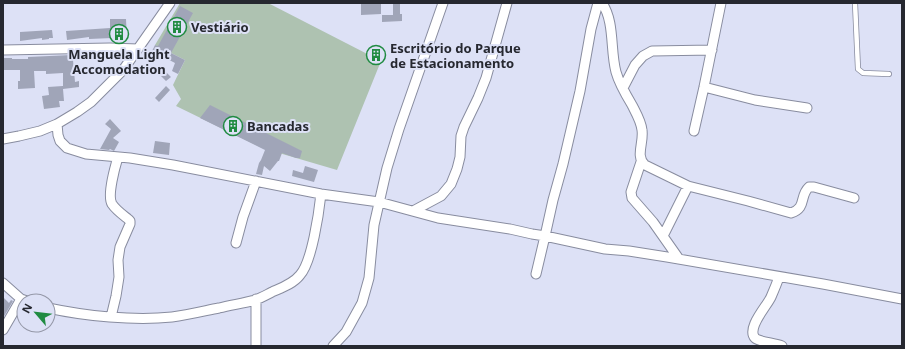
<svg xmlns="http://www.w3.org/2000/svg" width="905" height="349" font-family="'Noto Sans',sans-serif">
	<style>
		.green { fill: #aec2b1 }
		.building { fill: #a0a5b8 }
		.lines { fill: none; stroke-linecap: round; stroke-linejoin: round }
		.lane-casing { stroke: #888c9f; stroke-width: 6 }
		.street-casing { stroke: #888c9f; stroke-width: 11 }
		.lane { stroke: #fff; stroke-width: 4.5 }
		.street { stroke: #fff; stroke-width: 9 }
		.labels { text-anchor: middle; stroke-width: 4; stroke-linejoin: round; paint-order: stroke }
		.poi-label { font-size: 13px; font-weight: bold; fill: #262830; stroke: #dde1f6; text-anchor: start }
	</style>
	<rect width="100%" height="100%" fill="#dde1f6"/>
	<path class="green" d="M180 3H268L381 61 337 170 262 148 176 106 181 99 173 85 185 60 155 45Z"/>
	<path class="building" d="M361 3 381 4V14L361 15Z
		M393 3H400V14H402V21L382 22V15H393Z
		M180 6 193 13 171 53 185 60 178 74 172 71 175 63 152 51 155 45 158 46Z
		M110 19H126L127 40H112V38L89 39V37L67 40 66 31 110 28Z
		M52 30 53 38H49V39L42 40V38L20 41V32Z
		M371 48 384 55 381 61 368 55Z
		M71 55V60H73L75 82 79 81V87L63 89 64 101H59L60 107 44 109 42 96 49 95 48 87 63 86V73L46 74V71H34L35 88 18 89V81H20V70H3V58H12V59H28V57Z
		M159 65 171 77 166 81 155 70Z
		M166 86 170 90 159 102 155 98Z
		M210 105 302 151 300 158H296L282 153 279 161H278L270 171 264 166 262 175 256 174 259 163 261 160 265 150 200 118Z
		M110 119 121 131 113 138 119 142 114 151 110 149 109 150 100 149 111 129 105 124Z
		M155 141 170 143 169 155 153 153Z
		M305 166 318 170 314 182 292 176 293 170 303 173Z
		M3 297 9 303 11 300 13 301 3 318Z"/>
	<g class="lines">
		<g class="lane-casing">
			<path id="lane" d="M855 3 858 69 863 73 889 74"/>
		</g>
		<g class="street-casing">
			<path id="street" d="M602 3C615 22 610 50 616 72 619 83 626 95 632 105 636 113 641 121 642 130 644 143 635 156 645 165L688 186 748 201 791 213C807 208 799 196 809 187H814L854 198
				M3 50 110 48 138 49
				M704 87 755 100 807 108
				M623 88 635 65 643 56 652 51 712 50
				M57 124 58 135 60 141 67 148 86 154 130 158 173 165 321 194 379 202 438 218 510 229 532 234 545 236 605 249 629 251 667 257 823 284 902 299
				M694 131 704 87 721 3
				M3 139 19 136 40 131 57 124 77 112 91 102 123 70 170 3
				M641 162 631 192 632 198 653 222 679 259
				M413 211 441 196 451 184 457 169 460 157 461 136 464 127 478 98 486 78 507 3
				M663 236 688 186
				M236 243 243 217 256 181
				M536 274 545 236 553 200 563 164 580 91 591 29 598 3
				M779 277C777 283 774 290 771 297 767 306 746 328 755 338 759 342 775 343 782 346
				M3 283 21 299 27 301
				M256 299V346
				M48 308C85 316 134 321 172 317 188 315 204 311 219 308 231 305 244 303 255 300 261 298 266 295 272 292 281 288 293 284 300 275 312 262 319 212 321 194
				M111 317 116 296 119 277 118 260 120 247 130 224V221L128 219C123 215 116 210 112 204 107 196 115 167 118 157
				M3 330 21 299
				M333 346 346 332 362 303 369 278 374 225 387 168 399 129 443 3"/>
		</g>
		<use href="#lane" class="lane"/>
		<use href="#street" class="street"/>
	</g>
	<defs>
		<g id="building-ring" transform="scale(1)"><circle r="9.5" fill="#dde1f6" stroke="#208b42" stroke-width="1.5"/><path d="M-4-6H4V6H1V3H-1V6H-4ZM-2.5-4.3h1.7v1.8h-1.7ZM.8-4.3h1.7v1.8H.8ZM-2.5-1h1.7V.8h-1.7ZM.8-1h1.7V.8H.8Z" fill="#208b42"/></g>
	</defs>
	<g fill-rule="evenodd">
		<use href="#building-ring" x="177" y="27"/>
		<use href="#building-ring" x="119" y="34"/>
		<use href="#building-ring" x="376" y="55"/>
		<use href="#building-ring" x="233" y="126"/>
	</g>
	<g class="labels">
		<g class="poi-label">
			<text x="191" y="32">Vestiário</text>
			<text x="390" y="53">Escritório do Parque<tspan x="390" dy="15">de Estacionamento</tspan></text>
			<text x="119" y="59" text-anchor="middle">Manguela Light<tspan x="119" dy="15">Accomodation</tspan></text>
			<text x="247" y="131">Bancadas</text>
		</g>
	</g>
	<rect width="905" height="349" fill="none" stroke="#262830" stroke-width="8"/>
	<g transform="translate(36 313) rotate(298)"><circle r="19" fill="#dde1f6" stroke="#9497a7"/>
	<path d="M0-3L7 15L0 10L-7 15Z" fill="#208b42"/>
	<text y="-6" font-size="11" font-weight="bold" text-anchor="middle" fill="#262830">N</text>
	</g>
</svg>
